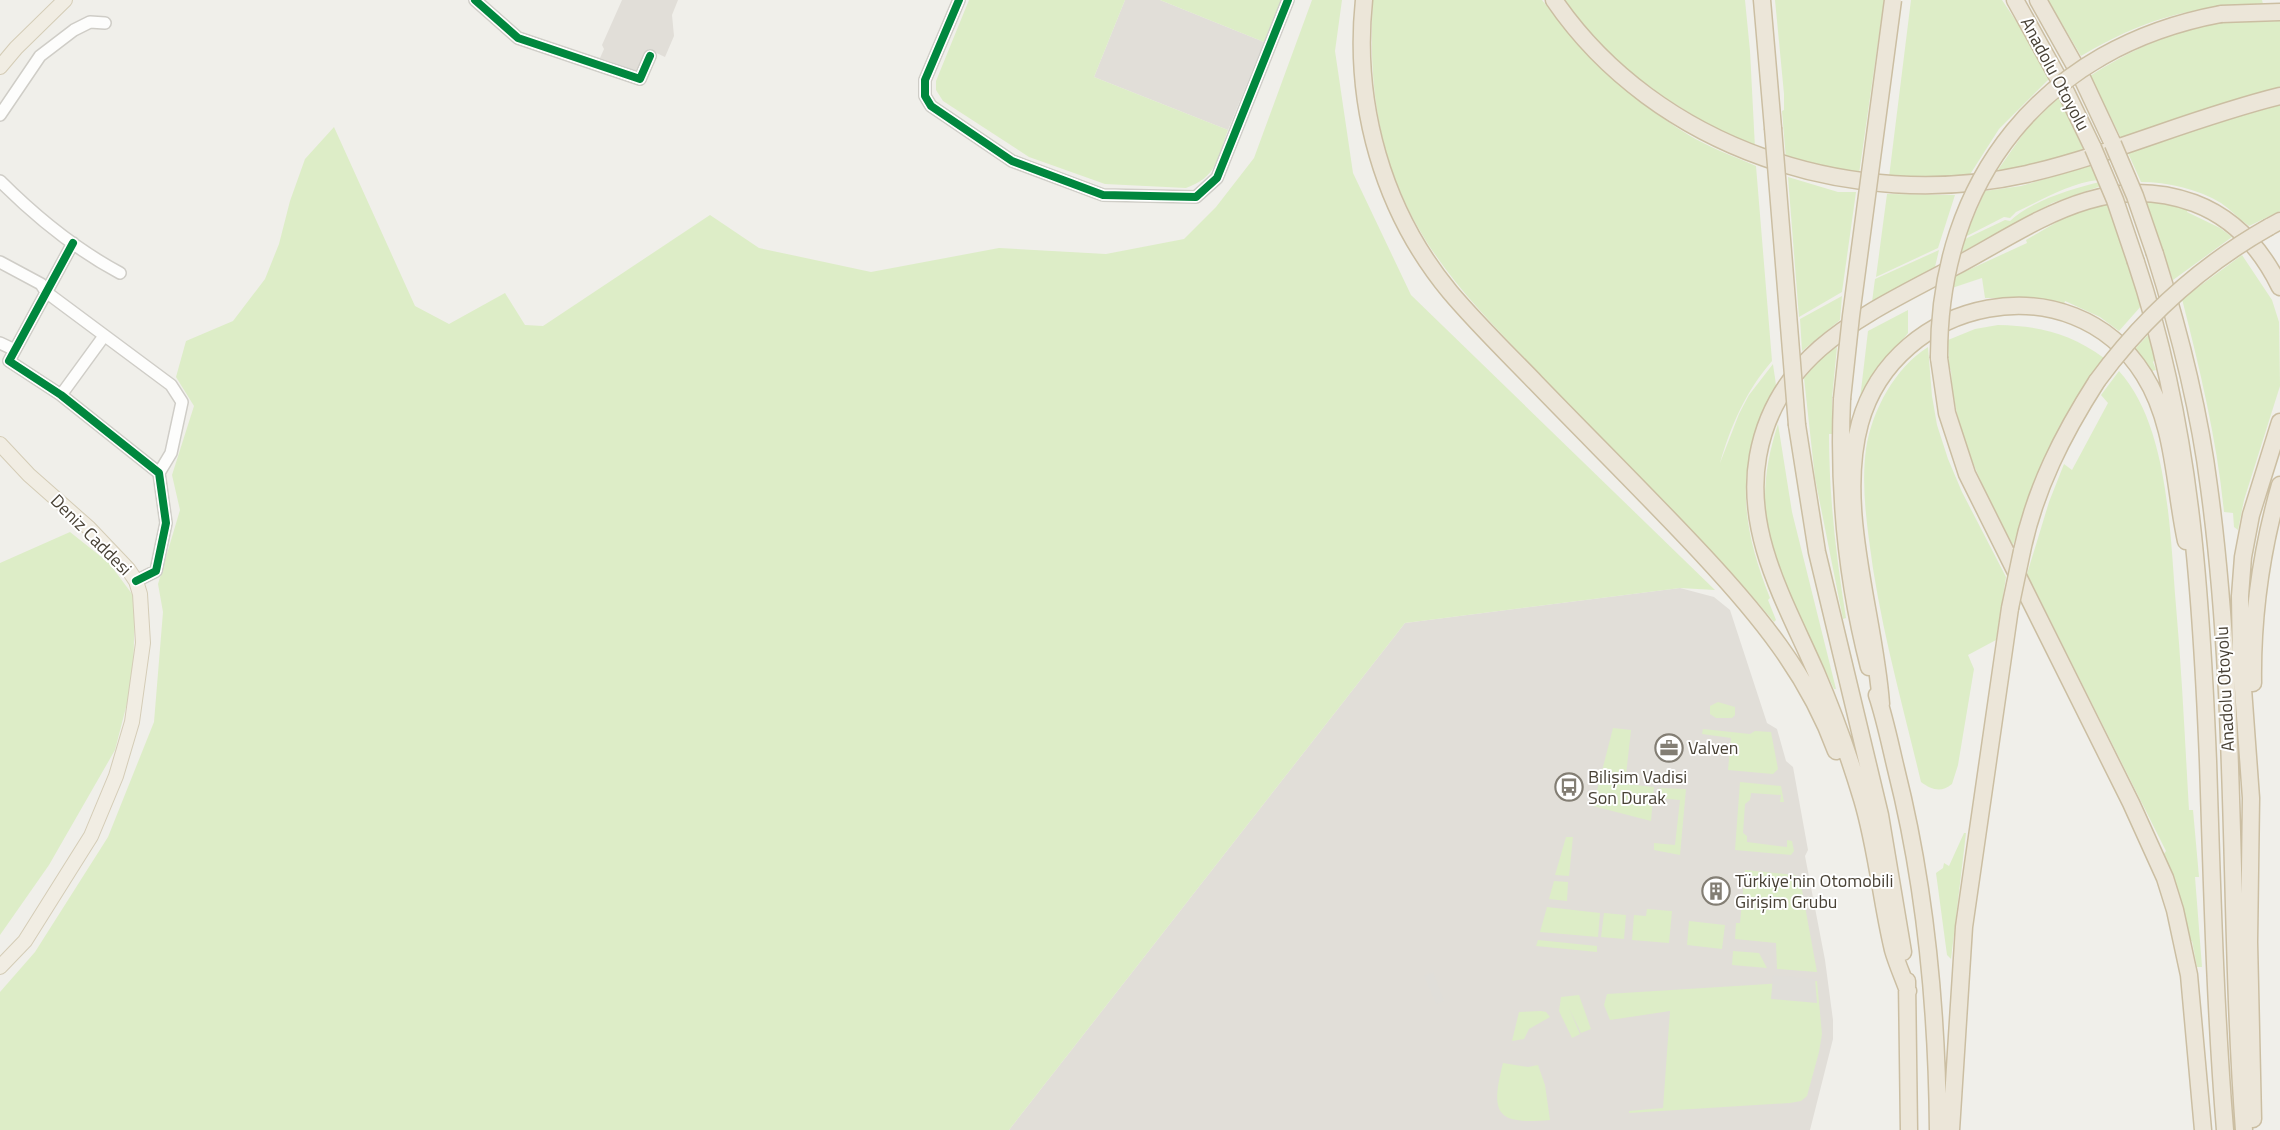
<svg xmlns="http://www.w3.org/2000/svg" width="2280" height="1130" font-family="'Titillium Web',sans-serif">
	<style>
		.industrial { fill: #e1ded8 }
		.green { fill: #ddedc7 }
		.parking { fill: #e0ded9 }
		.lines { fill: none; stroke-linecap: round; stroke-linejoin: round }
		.minor-casing { stroke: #cfcdc7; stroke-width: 14 }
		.major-casing { stroke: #d4ccb6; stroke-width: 16 }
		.highway-casing { stroke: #cbbea2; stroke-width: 19 }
		.minor { stroke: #fdfdfc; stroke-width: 11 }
		.major { stroke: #f1ede3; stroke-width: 14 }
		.highway { stroke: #ece6d9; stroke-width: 16 }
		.highway-bridge-casing { stroke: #cbbea2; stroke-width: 19; stroke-linecap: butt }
		.highway-bridge { stroke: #ece6d9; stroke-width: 16 }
		.cycleway-casing { stroke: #fff; stroke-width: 11 }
		.cycleway { stroke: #00873e; stroke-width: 8 }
		.labels { text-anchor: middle; stroke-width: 4; stroke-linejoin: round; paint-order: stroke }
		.street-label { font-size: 18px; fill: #484135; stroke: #fff }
		.poi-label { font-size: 18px; fill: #484135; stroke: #fff; text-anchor: start }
	</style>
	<rect width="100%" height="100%" fill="#f0efea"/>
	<path class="industrial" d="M622 0H678L672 15 674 36 665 57 648 49 638 71 600 58 604 49 602 45Z
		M1125 0H1160L1264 42 1228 130 1094 77Z
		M1680 588 1714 597 1730 610 1767 723 1777 729 1786 761 1793 767 1808 850 1805 856 1825 960 1833 1020V1039L1810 1130H1009L1405 623Z"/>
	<path class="green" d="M969 0H1125L1094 77 1228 130C1217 159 1217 177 1186 188L1105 184 1029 157 943 101 936 90V81Z
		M1160 0H1281L1264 42Z
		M1312 0H1342L1335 51 1353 173 1411 295 1715 590 1680 588 1405 623 1009 1130H0V992L35 952 108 837 154 722 163 612 158 584 180 510 172 475 194 406 176 377 186 341 233 321 265 279 279 244 290 201 305 159 334 127 415 306 449 324 505 293 525 325 543 326 710 215 759 248 871 272 999 248 1106 254 1184 239 1216 207 1254 158Z
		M1373 0H1542C1583 52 1630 99 1687 134 1708 147 1733 156 1756 166L1772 361C1746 391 1731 425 1720 463L1739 414 1749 395 1773 364C1774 373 1777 386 1776 394 1773 411 1758 427 1753 443 1737 497 1750 547 1770 598L1768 600 1776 620 1774 622C1699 531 1611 450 1530 364 1480 311 1430 262 1401 193 1374 131 1369 66 1373 0Z
		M1561 0H1745L1750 51 1755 148C1699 121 1647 90 1602 47 1587 33 1575 15 1561 0Z
		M1775 0H1884L1859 174 1786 159 1782 111 1784 110V94Z
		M1911 0H2002L2018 24 2022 27 2051 77 1999 129 1969 176 1889 177Z
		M2048 0H2262L2263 4C2191 5 2142 20 2081 56Z
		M2280 21V88L2222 104 2121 138 2090 76C2127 52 2177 28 2222 23 2241 21 2261 22 2280 21Z
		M2059 97 2084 151 1995 174 2028 127Z
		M2280 105V211L2249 226C2239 219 2231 210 2221 203 2198 189 2167 182 2141 182L2128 153 2174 135Z
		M2090 166 2098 180C2070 183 2042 200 2016 212L2010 218 2004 217 1965 237 1985 191 2021 186Z
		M1788 177 1838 192H1856L1842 292 1799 317Z
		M2100 182 2101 186 2052 203 1962 252 1965 239 2005 220 2010 221C2029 202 2073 188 2100 182Z
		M1887 194 1955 195 1938 248 1876 277Z
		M2145 199 2189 208 2187 212 2220 228 2232 237 2173 280Z
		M2105 201 2120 233 2142 305 2119 331 2100 317 2065 301 2064 304 2035 298H1985L1982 278 1952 288 1953 277 2027 243 2026 240 2083 207Z
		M1939 250 1935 267 1872 302 1875 279Z
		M2242 255 2272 300 2279 322 2280 386 2244 500 2238 530 2234 527 2233 513 2224 512C2217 440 2200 370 2182 299Z
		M1842 296 1840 320 1802 351 1800 319Z
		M1908 310V333L1875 373 1860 399 1868 331Z
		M1998 325C2040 326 2070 333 2104 358L2087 380 2059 427 2032 490 2013 545C1985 492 1953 431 1951 370L1949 369 1948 340 1975 329Z
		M2150 333 2155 360 2153 362 2156 370 2152 371 2134 350Z
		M1837 347 1832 398V434H1829C1829 496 1836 556 1846 618L1843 619 1815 478 1804 378 1823 356Z
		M1928 347 1932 396 1937 425 1948 459 1962 492 2006 577 1996 640 1968 655 1974 669 1958 765 1952 784C1941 793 1932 790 1921 782 1902 702 1879 622 1869 540 1865 510 1862 479 1866 449 1872 410 1895 368 1928 347Z
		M2119 371C2169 426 2170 535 2176 606 2182 674 2185 742 2189 810H2193L2199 877H2195L2202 967H2197L2192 941H2190L2163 855 2166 851 2027 574 2049 502 2064 464 2072 470 2108 403 2101 395Z
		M1778 424 1792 512 1836 689H1834C1810 635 1765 558 1765 499 1765 472 1770 449 1778 424Z
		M70 532 109 563 135 598 133 680 115 750 49 865 0 935V563Z
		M1718 702 1735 707V715L1732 718H1716L1710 714V706Z
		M1613 728 1631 730 1625 784 1654 787 1651 821 1593 806Z
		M1703 729 1750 734 1755 731 1771 732 1778 769 1773 774 1728 770 1731 738 1702 734Z
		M1740 782 1781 786 1784 802H1780L1781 795 1751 793 1750 800 1745 804 1743 833 1747 836V842L1787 847V840L1792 841 1794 851 1791 855 1735 850Z
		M1659 788 1686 789 1680 855 1654 850V843L1675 845 1680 800 1658 798Z
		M1964 833H1966L1951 959 1947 955 1936 873 1943 868 1944 863 1949 866Z
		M1566 837H1573L1569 876 1555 875Z
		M1745 870 1795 875 1800 879 1817 972 1777 969 1776 943 1735 939 1736 923H1740Z
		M1554 881 1568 882 1567 901 1549 899Z
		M1547 907 1600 913 1598 937 1540 932Z
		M1647 909 1672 911 1669 943 1632 940 1634 915 1646 916Z
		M1604 913 1626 915 1624 939 1601 937Z
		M1689 921 1725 925 1722 949 1687 945Z
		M1538 940 1597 946V952L1536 946Z
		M1733 951 1759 953 1767 968 1732 965Z
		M1817 981 1822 1034 1819 1052 1807 1096 1801 1101 1790 1103 1629 1113V1111L1663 1108 1670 1011 1610 1020 1604 1005 1607 994Z
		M1579 995 1591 1029 1581 1033 1569 1008 1580 1034 1572 1038 1559 1011 1561 997Z
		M1541 1011 1546 1012 1550 1017 1529 1029 1524 1039 1512 1041 1519 1012Z
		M1503 1063 1528 1067 1538 1065 1545 1085 1550 1120C1496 1125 1490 1114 1503 1063Z"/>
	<path class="parking" d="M1433 972 1444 1001 1436 1004 1424 976Z
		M1773 975 1815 979 1817 1003 1771 999Z"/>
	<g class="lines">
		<g class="minor-casing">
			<path id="minor" d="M475 0 518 38 640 79 650 56
				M959 0 925 80V96L931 106 1012 161 1103 195 1196 197 1217 178 1288 0
				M0 115 40 56 74 30 90 22 105 23
				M0 181C36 217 75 249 120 273
				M73 243 9 361 61 395 159 473 166 523 156 571 136 581
				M0 262 41 284 46 292 171 385 182 402 171 453 159 473
				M0 343 15 350
				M61 395 104 336"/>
		</g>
		<g class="major-casing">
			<path id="major" d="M0 67 16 48 65 0
				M0 444 29 475 89 528 128 569 136 581 140 594 143 643 132 722 116 776 91 836 25 941 0 967"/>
		</g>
		<g class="highway-casing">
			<path id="highway" d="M1364 0C1353 105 1383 211 1450 292 1477 324 1507 353 1536 383 1591 440 1648 496 1703 555 1758 614 1808 674 1836 751
				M1554 0C1656 149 1854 213 2027 174 2113 154 2194 117 2280 96
				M1762 0 1773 128
				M2015 0 2066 92 2093 148
				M2038 0 2083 80 2113 144
				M2221 14 2280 12
				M2269 227 2280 221
				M2155 254C2179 330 2199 408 2209 487 2238 699 2228 917 2244 1130
				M2136 262C2191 426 2201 590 2208 761 2212 884 2215 1007 2225 1130
				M1939 358 1947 413 1967 474 2131 803 2165 878 2175 910 2189 975 2203 1130
				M1842 399C1838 490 1846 578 1869 667
				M1797 425 1817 552 1880 815 1903 952
				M2022 551C2035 489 2063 434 2097 381
				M2253 683C2252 615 2261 551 2280 485
				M1877 695C1885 719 1890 744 1896 769 1926 888 1937 1008 1938 1130
				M1881 704C1875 616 1836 510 1860 423 1895 297 2072 260 2144 375 2175 424 2174 486 2186 541
				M1907 981 1909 1130
				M1908 991C1903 977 1897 964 1893 950 1881 900 1877 849 1862 799 1849 756 1834 714 1816 672 1786 603 1744 534 1758 456 1777 350 1869 313 1954 267 2033 225 2101 170 2194 203 2234 218 2262 250 2280 287
				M2253 1119 2249 942 2251 798 2241 661 2240 596 2243 557 2251 515 2280 422
				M1951 1130 1964 927 2010 608"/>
		</g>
		<use href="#minor" class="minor"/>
		<use href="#major" class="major"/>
		<use href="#highway" class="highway"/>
		<g class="highway-bridge-casing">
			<path id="highway-bridge" d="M1773 128 1797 425
				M2113 144 2135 196 2155 254
				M2093 148 2115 200 2136 262
				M1939 358C1938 179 2044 47 2221 14
				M2097 381C2144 317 2200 266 2269 227
				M1842 399 1851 316 1893 0
				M2010 608 2022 551"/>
		</g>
		<use href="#highway-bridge" class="highway-bridge"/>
		<g class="cycleway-casing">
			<path id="cycleway" d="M475 0 518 38 640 79 650 56
				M959 0 925 80V96L931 106 1012 161 1103 195 1196 197 1217 178 1288 0
				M73 243 9 361 61 395 159 473 166 523 156 571 136 581"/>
		</g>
		<use href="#cycleway" class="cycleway"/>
	</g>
	<defs>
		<g id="office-ring" transform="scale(1.4375)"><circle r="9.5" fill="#fff" stroke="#837e74" stroke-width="1.5"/><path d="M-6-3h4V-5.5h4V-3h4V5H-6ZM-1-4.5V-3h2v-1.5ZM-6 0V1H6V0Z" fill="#837e74"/></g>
		<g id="bus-ring" transform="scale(1.4375)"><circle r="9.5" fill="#fff" stroke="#837e74" stroke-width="1.5"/><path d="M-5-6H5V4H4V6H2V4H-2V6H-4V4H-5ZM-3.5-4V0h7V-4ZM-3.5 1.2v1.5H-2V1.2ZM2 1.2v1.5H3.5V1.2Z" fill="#837e74"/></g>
		<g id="building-ring" transform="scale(1.4375)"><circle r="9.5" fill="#fff" stroke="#837e74" stroke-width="1.5"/><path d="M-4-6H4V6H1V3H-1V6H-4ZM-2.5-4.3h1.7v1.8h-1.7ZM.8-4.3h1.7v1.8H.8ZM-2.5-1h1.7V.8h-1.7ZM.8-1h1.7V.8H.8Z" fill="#837e74"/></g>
	</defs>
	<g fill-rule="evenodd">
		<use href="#office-ring" x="1669" y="748"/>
		<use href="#bus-ring" x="1569" y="787"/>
		<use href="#building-ring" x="1716" y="891"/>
	</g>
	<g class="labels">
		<g class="street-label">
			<text transform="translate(2055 74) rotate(62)" y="6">Anadolu Otoyolu</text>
			<text transform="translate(91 535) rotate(45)" y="6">Deniz Caddesi</text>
			<text transform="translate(2225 689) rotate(-93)" y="6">Anadolu Otoyolu</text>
		</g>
		<g class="poi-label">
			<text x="1688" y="754">Valven</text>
			<text x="1588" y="783">Bilişim Vadisi<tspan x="1588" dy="21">Son Durak</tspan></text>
			<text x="1735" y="887">Türkiye'nin Otomobili<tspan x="1735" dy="21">Girişim Grubu</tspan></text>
		</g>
	</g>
</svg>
